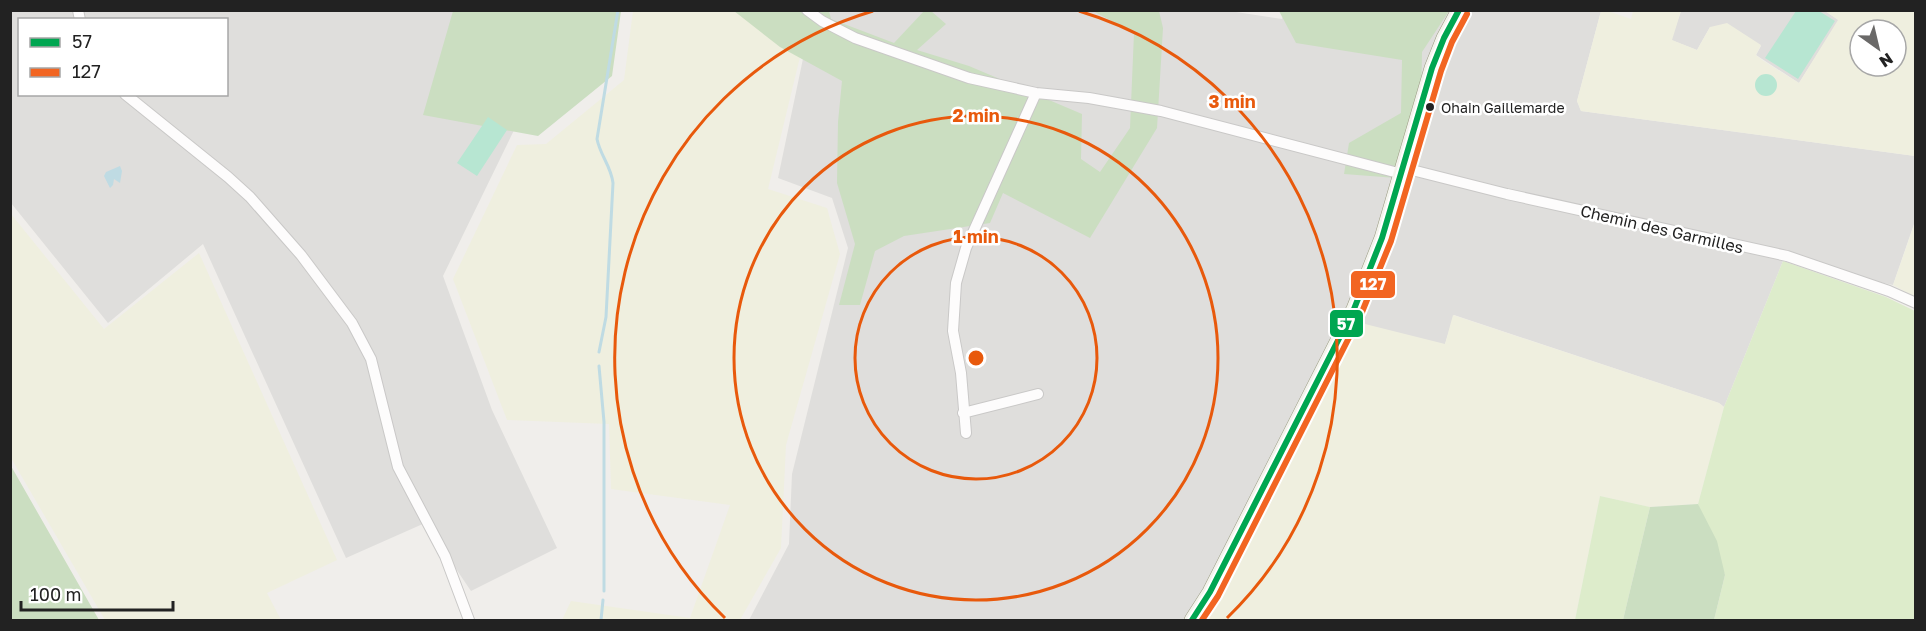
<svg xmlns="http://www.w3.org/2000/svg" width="1926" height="631" font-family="'Golos Text',sans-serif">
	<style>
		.residential { fill: #dfdedc; fill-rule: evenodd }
		.farmland { fill: #efefdf; fill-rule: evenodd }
		.grass { fill: #ddeccb }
		.forest { fill: #cbdec1 }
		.pitch { fill: #b7e6d2 }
		.water { fill: #bfdbe3 }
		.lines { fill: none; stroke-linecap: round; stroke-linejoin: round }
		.stream { stroke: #bfdbe3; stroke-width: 3 }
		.street-casing { stroke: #c9c8c7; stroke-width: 12 }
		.secondary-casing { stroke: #999a82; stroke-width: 16 }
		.street { stroke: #fdfcfc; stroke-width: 10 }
		.secondary { stroke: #f4f4ed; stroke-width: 15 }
		.bus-1-casing { stroke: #fff; stroke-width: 10 }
		.bus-2-casing { stroke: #fff; stroke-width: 10 }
		.bus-1 { stroke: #00a651; stroke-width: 6 }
		.bus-2 { stroke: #f26522; stroke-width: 6 }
		.ring { fill: none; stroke: #e8590c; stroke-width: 3 }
		.bus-dot { fill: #222; stroke: #fff; stroke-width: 2 }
		.labels { text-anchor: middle; stroke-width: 5; stroke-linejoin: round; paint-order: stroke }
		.bus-label { font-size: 14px; fill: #222; stroke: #fff; text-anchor: start }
		.street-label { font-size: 16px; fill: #222; stroke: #fff }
		.centre { fill: #e8590c; stroke: #fff; stroke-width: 3 }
		.ring-label { font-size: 18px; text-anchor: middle; font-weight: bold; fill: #e8590c; stroke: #fff; stroke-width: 5; stroke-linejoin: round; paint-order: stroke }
		.line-badge { stroke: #fff; stroke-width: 2 }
		.badge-label { font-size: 16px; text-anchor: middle; font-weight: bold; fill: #fff }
	</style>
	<rect width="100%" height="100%" fill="#f0eeeb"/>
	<path class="residential" d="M1223 10 1282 19 1285 10 1601 11 1577 101 1581 111 1915 156V221L1893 285 1783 261 1724 407 1719 403 1454 315 1445 344 1224 587 1204 620H749L789 544 792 474 848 248 832 198 778 178 813 11Z
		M10 11H560L554 48 443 276 492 410 557 548 471 591 425 523 346 558 203 244 108 323 11 203ZM20 20H226V94H20Z
		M1681 11H1825L1839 20 1799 83 1756 55 1761 46 1710 27 1697 50 1671 40Z"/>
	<path class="farmland" d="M633 11H753L801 53 768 189 827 208 840 254 786 445 781 548 740 620H562L571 601 690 618 730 505 611 489 609 424 507 420 453 279 517 145 546 144 624 80Z
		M1601 11H1608L1631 19 1633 11H1681L1672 40 1697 50 1710 27 1727 23 1761 45 1756 55 1762 60 1799 83 1838 20 1825 11H1915V156L1581 111 1577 101ZM1860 30H1896V66H1860Z
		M11 214 104 329 199 253 337 560 267 593 281 620H105L11 458Z
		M1915 222V297L1893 285Z
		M1453 315 1719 403 1724 407 1698 504 1650 507 1600 496 1575 620H1204L1361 323 1445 344Z"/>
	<path class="grass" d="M1783 261 1886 297 1915 311V620H1714L1725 575 1698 504 1724 407Z
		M1600 496 1650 507 1623 620H1575Z"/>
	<path class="forest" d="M453 11H621L612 76 538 136 423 115Z
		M734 11H829L831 19 894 43 924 11H931L946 24 917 50 969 66 1082 114 1081 159 1100 172 1130 128 1134 33 1093 11H1159L1163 28 1157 128 1090 238 1003 193 990 223 904 236 875 251 860 305H839L855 244 837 183 838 122 842 81 780 47Z
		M1279 11H1449L1422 52 1421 103 1409 179 1344 174 1349 143 1401 113 1402 60 1296 43Z
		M10 466H11L99 620H11Z
		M1698 504 1717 541 1725 575 1714 620H1623L1650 507Z"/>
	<path class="pitch" d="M1796 11H1819L1835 21 1798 79 1765 58Z
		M1755 85a11 11 0 1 1 22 0a11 11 0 1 1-22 0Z
		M488 117 507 130 477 176 457 163Z"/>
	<path class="water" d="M120 166 122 171 120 183 114 179 113 185 110 188 104 176 106 172Z"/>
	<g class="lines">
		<path class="stream" d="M599 352 606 317 613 183C611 166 600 155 597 139L618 10
			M599 366 604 422V591
			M601 620 603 600"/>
		<g class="street-casing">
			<path id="street" d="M78 10 80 20
				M807 10 822 21 855 38 969 78 1036 93 1089 98 1161 111 1402 174
				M125 94 228 177 250 197 301 255 352 323 371 359 398 467 445 556 469 620
				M1404 168 1507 194 1787 256 1889 291 1916 303
				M963 413 1038 394
				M966 433 961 373 953 331 956 283 966 248 1036 93"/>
		</g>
		<g class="secondary-casing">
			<path id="secondary" d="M1192 620 1210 592 1354 309 1382 238 1432 68 1444 38 1459 10"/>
		</g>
		<use href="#street" class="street"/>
		<use href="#secondary" class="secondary"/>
		<g class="bus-1-casing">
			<path id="bus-1" d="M1192 620 1210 592 1354 309 1382 238 1432 68 1444 38 1459 10"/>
		</g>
		<g class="bus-2-casing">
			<path id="bus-2" d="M1202 620 1218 596 1362 312 1391 241 1441 71 1452 42 1467 14"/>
		</g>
		<use href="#bus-1" class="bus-1"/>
		<use href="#bus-2" class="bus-2"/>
	</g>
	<g class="ring">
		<circle cx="976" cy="358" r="121"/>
		<circle cx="976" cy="358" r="242"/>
		<path d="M725 618A362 362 0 0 1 873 11M1079 11A362 362 0 0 1 1227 618"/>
	</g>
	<circle class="bus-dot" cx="1430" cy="107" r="5"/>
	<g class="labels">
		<g class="bus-label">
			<text x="1441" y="113">Ohain Gaillemarde</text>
		</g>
		<g class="street-label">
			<text transform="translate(1662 229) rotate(13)" y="6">Chemin des Garmilles</text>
		</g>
	</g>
	<circle cx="976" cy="358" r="9" class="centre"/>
	<g class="ring-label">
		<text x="1232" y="108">3 min</text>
		<text x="976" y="122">2 min</text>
		<text x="976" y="243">1 min</text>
	</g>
	<g class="line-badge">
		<rect x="1350" y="270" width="46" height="29" rx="6" fill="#f26522"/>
		<rect x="1329" y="309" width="35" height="29" rx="6" fill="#00a651"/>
	</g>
	<g class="badge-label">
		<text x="1373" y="290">127</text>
		<text x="1346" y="330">57</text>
	</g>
	<rect width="1926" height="631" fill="none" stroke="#222222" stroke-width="24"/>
	<rect x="18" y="18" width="210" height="78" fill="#ffffff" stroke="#a7a7a7" stroke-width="1.5"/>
	<rect x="30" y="38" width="30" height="9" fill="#00a651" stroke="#a7a7a7" stroke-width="1.5"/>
	<text x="72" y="48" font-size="18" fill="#222222">57</text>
	<rect x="30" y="68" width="30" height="9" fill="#f26522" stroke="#a7a7a7" stroke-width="1.5"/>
	<text x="72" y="78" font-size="18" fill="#222222">127</text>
	<g transform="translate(1878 48) rotate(146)"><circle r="28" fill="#ffffff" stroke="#a7a7a7" stroke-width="1.5"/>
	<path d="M0-4.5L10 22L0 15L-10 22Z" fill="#6a6968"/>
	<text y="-9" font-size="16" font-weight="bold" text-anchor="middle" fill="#222222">N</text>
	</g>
	<path d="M21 601v9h152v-9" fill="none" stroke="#222222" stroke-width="3"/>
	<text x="30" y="601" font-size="18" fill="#222222" stroke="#ffffff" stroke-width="4.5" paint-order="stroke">100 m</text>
</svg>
